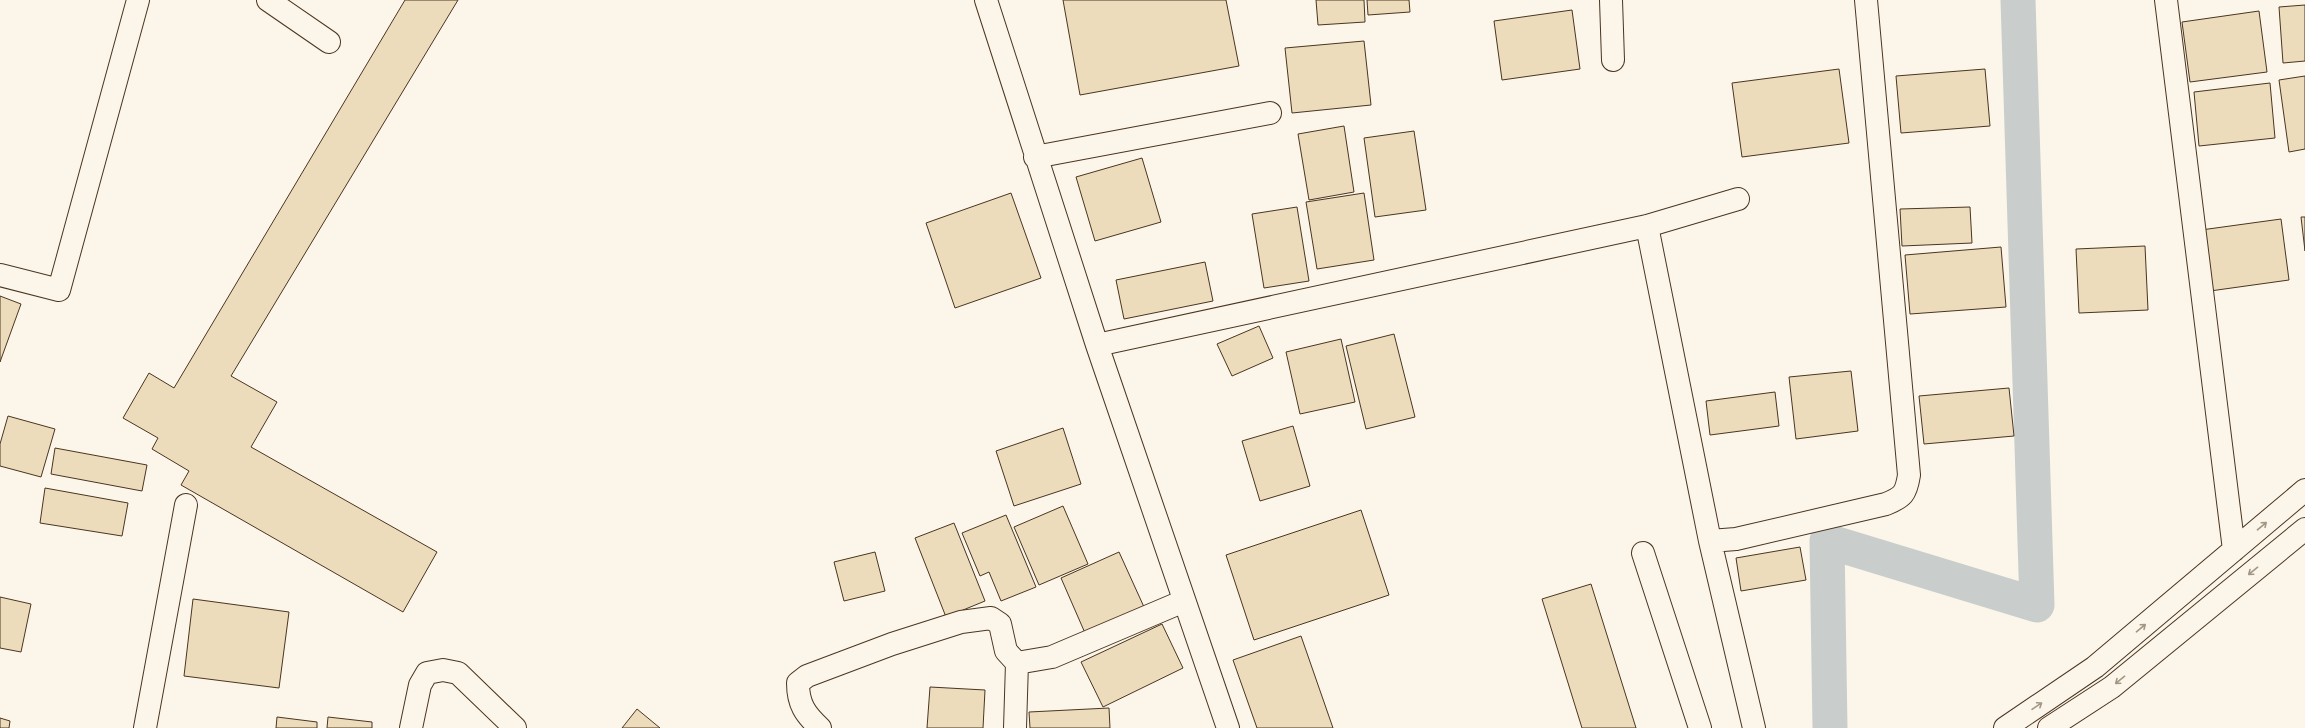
<svg xmlns="http://www.w3.org/2000/svg" width="2305" height="728" font-family="Quicksand,sans-serif">
	<style>
		.lines { fill: none; stroke-linecap: round; stroke-linejoin: round }
		.canal { stroke: #c9cecd; stroke-width: 35 }
		.building { fill: #ecdcbc; stroke: #4a3520 }
		.minor-casing { stroke: #4a3520; stroke-width: 24 }
		.minor { stroke: #fbf6e9; stroke-width: 22 }
		.oneway { stroke: #a29684 }
	</style>
	<rect width="100%" height="100%" fill="#fbf6e9"/>
	<g class="lines">
		<path class="canal" d="M1830 728 1827 541 2037 605 2018 0"/>
	</g>
	<path class="building" d="M405 0H458L231 376 277 402 251 447 437 552 403 612 181 485 189 471 152 449 158 438 123 418 149 373 174 388Z
		M1063 0H1226L1239 66 1080 95Z
		M1316 0H1364L1365 22 1318 25Z
		M1367 0H1409L1410 12 1368 15Z
		M2305 5V61L2283 63 2279 7Z
		M1572 10 1580 69 1502 80 1494 21Z
		M2259 11 2267 72 2190 82 2182 22Z
		M1364 41 1371 105 1292 113 1285 48Z
		M1839 69 1849 143 1742 157 1732 83Z
		M1985 69 1990 126 1901 133 1896 76Z
		M2305 76V149L2289 152 2279 80Z
		M2270 83 2275 138 2199 146 2194 92Z
		M1344 126 1354 192 1309 200 1298 134Z
		M1414 131 1426 210 1375 217 1364 138Z
		M1142 158 1161 222 1095 241 1076 177Z
		M1011 193 1041 278 955 308 926 223Z
		M1364 193 1374 260 1317 269 1306 202Z
		M1297 207 1309 281 1264 288 1252 214Z
		M1970 207 1972 243 1902 246 1900 209Z
		M2301 217H2305V251Z
		M2281 219 2289 280 2210 291 2201 230Z
		M2145 246 2148 310 2079 313 2076 249Z
		M2001 247 2006 307 1910 314 1905 255Z
		M1205 262 1213 301 1124 319 1116 280Z
		M0 296 21 304 0 362Z
		M1259 326 1273 358 1232 376 1217 344Z
		M1394 334 1415 417 1366 429 1346 346Z
		M1341 339 1355 402 1300 414 1286 352Z
		M1851 371 1858 431 1796 439 1789 377Z
		M2009 388 2014 436 1924 444 1919 396Z
		M1775 392 1779 426 1710 435 1706 401Z
		M8 416 55 429 41 477 0 466V444Z
		M1293 426 1310 486 1260 501 1242 441Z
		M1063 428 1081 484 1014 506 996 451Z
		M55 448 147 465 142 491 51 474Z
		M45 488 128 503 122 536 40 523Z
		M1063 506 1088 564 1039 585 1014 527Z
		M1361 510 1389 595 1254 640 1226 555Z
		M1006 515 1036 587 1001 601 989 572 980 576 962 533Z
		M954 523 985 601 946 617 915 538Z
		M1800 547 1806 580 1741 591 1736 558Z
		M875 552 885 591 844 601 834 562Z
		M1119 552 1144 607 1085 633 1061 578Z
		M1591 584 1636 728H1582L1542 599Z
		M0 597 31 604 21 652 0 648Z
		M193 599 289 612 279 688 184 676Z
		M1162 624 1183 668 1103 707 1081 662Z
		M1301 636 1333 728H1257L1233 660Z
		M930 687 985 690 983 728H927Z
		M1109 708 1110 728H1030L1029 712Z
		M637 709 660 728H622Z
		M277 717 317 722V728H276Z
		M328 717 372 722V728H327Z
		M0 718 10 721 9 728H0Z"/>
	<g class="lines">
		<g class="minor-casing">
			<path id="minor" d="M268 0 329 42
				M986 0 1097 345 1228 728
				M1611 0 1613 60
				M2166 0 2234 550
				M1035 157 1270 113
				M1647 226 1710 541
				M0 275 59 290 138 0
				M1097 345 1647 226 1738 199
				M1643 553 1700 728
				M145 728 186 505
				M411 728 420 685 427 673 443 670 458 673 515 728
				M820 728C805 714 798 704 798 683L807 676 892 644 961 622 991 618 1000 624 1006 651 1017 663 1052 657 1184 601
				M1015 728 1017 663
				M1754 728 1710 541 1736 539 1886 504C1903 497 1906 494 1909 475L1866 0
				M2005 728 2095 667 2305 490
				M2049 728 2112 687 2305 529"/>
		</g>
		<use href="#minor" class="minor"/>
	</g>
	<defs><path id="oneway-shaft" d="M-6 0H5M1.5-3L5.5 0L1.5 3" fill="none" stroke-width="1.6" stroke-linecap="round" stroke-linejoin="round"/></defs>
	<g class="oneway">
		<use href="#oneway-shaft" transform="translate(2262 526) rotate(-40)"/>
		<use href="#oneway-shaft" transform="translate(2253 571) rotate(141)"/>
		<use href="#oneway-shaft" transform="translate(2141 628) rotate(-40)"/>
		<use href="#oneway-shaft" transform="translate(2120 680) rotate(141)"/>
		<use href="#oneway-shaft" transform="translate(2037 706) rotate(-34)"/>
	</g>
</svg>
